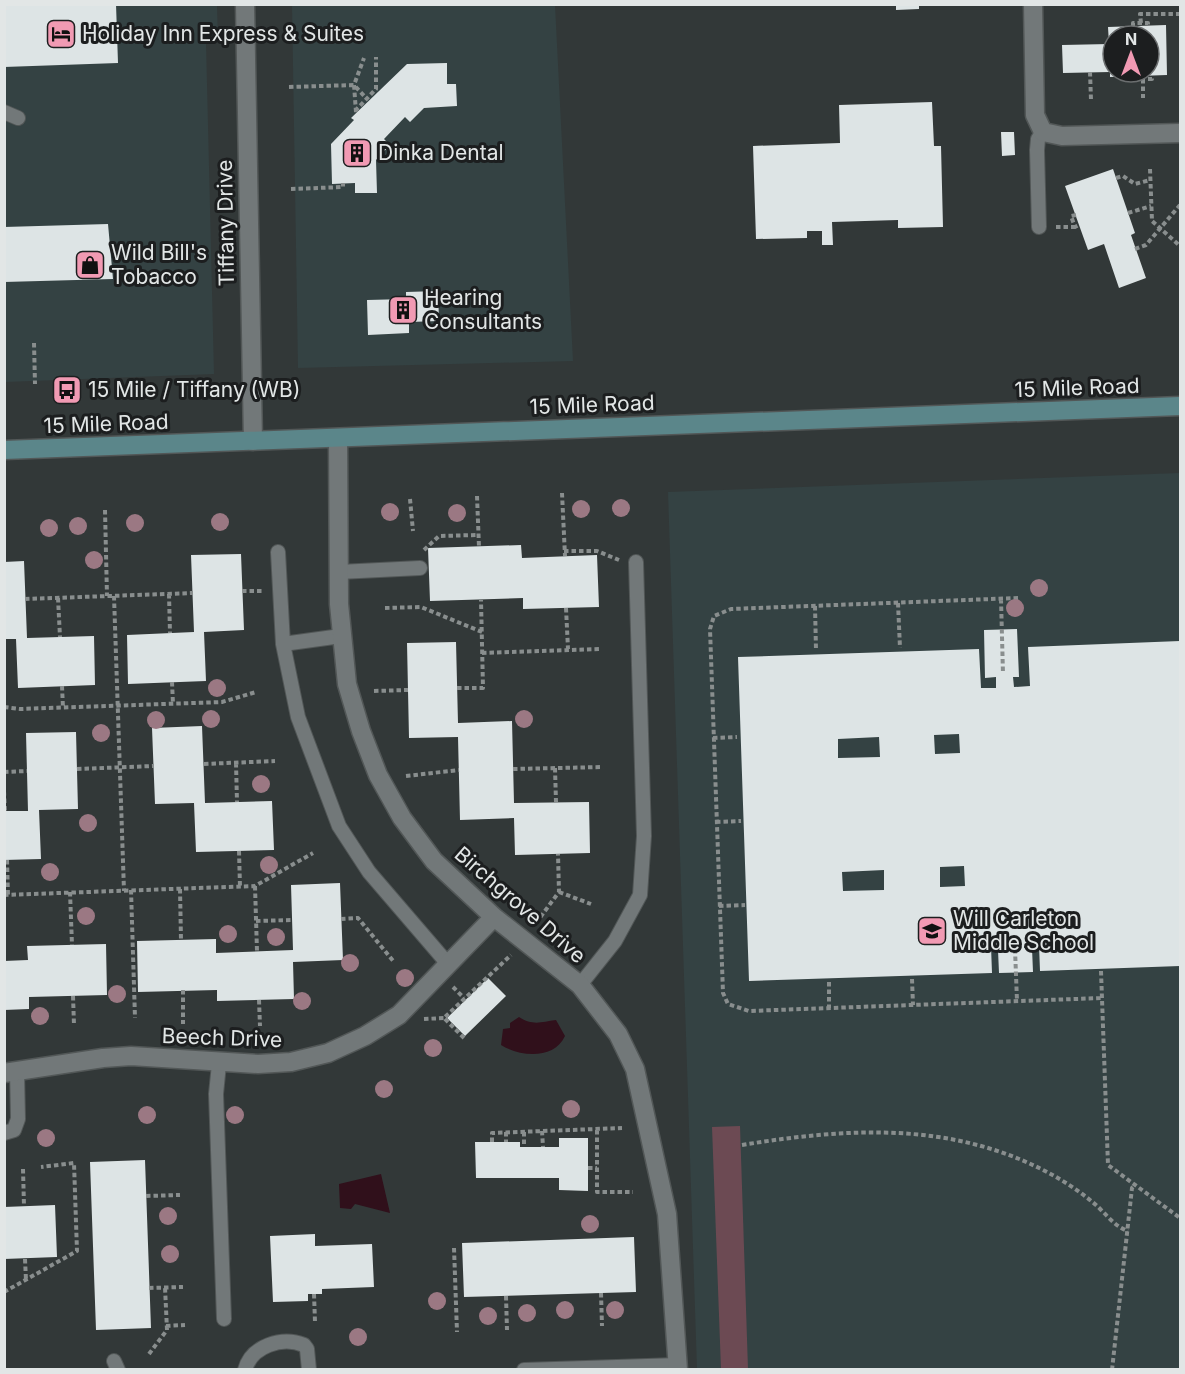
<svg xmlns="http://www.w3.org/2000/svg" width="1185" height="1374" font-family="Inter,sans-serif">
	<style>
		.built { fill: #344243 }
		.green { fill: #6c4a53 }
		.water { fill: #30101b }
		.building { fill: #dde4e5; fill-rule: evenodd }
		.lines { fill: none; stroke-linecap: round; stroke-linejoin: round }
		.service-casing { stroke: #525757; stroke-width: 16 }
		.minor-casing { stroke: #525757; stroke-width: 21 }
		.secondary-casing { stroke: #525757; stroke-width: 21 }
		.path { stroke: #898e8e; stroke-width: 4; stroke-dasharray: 4.5 3; stroke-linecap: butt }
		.service { stroke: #727879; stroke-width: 14 }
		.minor { stroke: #727879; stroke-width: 18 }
		.secondary { stroke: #5b868a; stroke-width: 18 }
		.tree { fill: #9b7883 }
		.labels { text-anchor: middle; stroke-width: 6; stroke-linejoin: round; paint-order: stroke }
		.poi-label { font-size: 21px; fill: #e2e6e6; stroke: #1c1e1f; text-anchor: start }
		.street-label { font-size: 21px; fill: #e2e6e6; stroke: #1c1e1f }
	</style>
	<rect width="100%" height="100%" fill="#323838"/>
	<path class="built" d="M4 5H217L218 41 206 42 214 374 5 382Z
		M292 5H555L573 361 298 368Z
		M1180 473V1369H697L668 492Z"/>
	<path class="green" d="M740 1126 748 1369H721L712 1127Z"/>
	<path class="water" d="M519 1017C533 1026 541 1022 556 1020L565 1036C554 1060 520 1057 501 1045L503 1029 510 1028V1023Z
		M381 1174 390 1213 355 1204 351 1209 340 1208 339 1184Z"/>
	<path class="building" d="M4 4H116L118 63 4 67Z
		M896 4H919V9L896 10Z
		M1166 25 1167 75 1110 77V72L1063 73 1062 45 1109 44 1108 27ZM1113 36H1149V72H1113Z
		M447 63V84H456L457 106 424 108 410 122 405 117 384 139 390 145 376 160 377 193H355V183L332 184 331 144 354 120 351 118 407 64Z
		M932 102 934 146H941L943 227 898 228V220L832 222 833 245H822V231H807V238L756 239 753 146 840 143 839 105Z
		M1001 132H1014L1015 155 1002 156Z
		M1113 169 1135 233 1131 235 1146 278 1119 288 1104 244 1088 250 1065 186Z
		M108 224 113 279 4 282V227Z
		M438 291 439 321 409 322V333L368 335 367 300 406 299V292Z
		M521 545 522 558 597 555 599 607 523 609V598L430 601 428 548Z
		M241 554 244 630 204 632 206 681 128 684 127 635 194 632 191 555Z
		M24 561 27 638 94 636 95 685 18 688 16 639H4V562Z
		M1017 629 1019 677H1013L1014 687 1030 686 1028 647 1180 641V966L1040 971 1039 945 1024 946V948H1032L1033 972 999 973 998 950 1006 949V946H991L992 973 749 981 738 657 979 649 981 688H996V677L985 678 984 630ZM959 734 960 753 935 754 934 735ZM879 737 880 757 838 758V739ZM964 866 965 886 940 887V867ZM884 870V890L843 891 842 872Z
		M456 642 458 723 512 721 514 803 589 802 590 853 515 855 514 818 460 820 458 737 409 738 407 643Z
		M202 726 205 803 272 801 274 850 196 852 194 803 155 804 152 728Z
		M76 732 78 809 39 810 41 859 4 860V811H28L26 733Z
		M340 883 343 960 293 962 294 999 217 1001V990L138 992 137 941 216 939V953L293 950 291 885Z
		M106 944 107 995 29 997V1009L4 1010V961L28 960 27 946Z
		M488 978 506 996 465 1036 447 1018Z
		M559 1138H588V1191L559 1190V1178H476L475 1142H520V1147H559Z
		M145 1160 151 1328 96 1330 90 1162Z
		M55 1205 57 1257 4 1259V1207Z
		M315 1234V1246L372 1244 374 1287 322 1289V1294H308V1301L273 1302 270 1236Z
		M634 1237 636 1292 464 1297 462 1243Z"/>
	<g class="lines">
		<g class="service-casing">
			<path id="service" d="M4 112 18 118
				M1039 227 1037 150 1038 139 1043 132
				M278 552 283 644 298 717 339 826 369 872 448 964
				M339 572 420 568
				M283 644 341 636
				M580 985 615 941 640 895 644 836 636 562
				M219 1064 216 1094 224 1319
				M4 1133 14 1130 18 1119 17 1072
				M114 1361 118 1370
				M245 1370C251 1346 282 1336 304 1345L307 1349 309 1370
				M524 1370 678 1365"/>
		</g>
		<g class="minor-casing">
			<path id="minor" d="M245 4 253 441
				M1033 4 1035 115 1043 132 1062 136 1180 133
				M338 438 339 604 347 684 361 731 378 775 402 818 434 861 494 917 580 985 618 1034 635 1069 667 1214 678 1370
				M4 1073 103 1058 131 1056 258 1064 291 1062 328 1053 365 1036 399 1015 494 917"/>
		</g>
		<g class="secondary-casing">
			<path id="secondary" d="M4 450 1180 406"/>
		</g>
		<path class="path" d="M1141 23 1140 14H1180
			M1133 26V23H1148V25
			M1090 72 1091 100
			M1136 76V79H1152V76
			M1143 79V98
			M289 87 354 85 367 99
			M355 111 376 89V57
			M356 112 354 85 364 58
			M1150 169 1152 221 1180 246
			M1116 178 1123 176 1135 184 1150 180
			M291 189 343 187V183
			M1128 213 1151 206
			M1076 215 1071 216 1075 227 1079 225
			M1056 227H1075
			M1135 249 1146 245 1180 205
			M34 343 35 384
			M562 493 565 556
			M477 496 479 547
			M410 499 413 531
			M105 510 107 596
			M424 550 439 536 478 535
			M564 551H597L619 560
			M242 591H262
			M169 594 170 633
			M114 596 124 891
			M58 598 60 637
			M1018 598 731 609 714 616 710 629 723 993 728 1004 749 1011 1102 998
			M25 599 193 593
			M1001 599 1003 674
			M898 603 900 648
			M815 606 816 650
			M385 608 421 607 482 632
			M566 608 568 649
			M482 653 600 649
			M172 682 173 704
			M62 686 63 708
			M457 688H483L481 600
			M374 691 408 690
			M4 707 20 709 222 702 256 692
			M713 738 737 737
			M236 763 237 802
			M204 764 275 761
			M555 768 556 802
			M77 769 154 766
			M513 769 603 767
			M4 772 27 771
			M406 776 459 770
			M4 791 5 811
			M716 822 741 821
			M239 851 240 887
			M7 860 8 895
			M255 886 257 951
			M180 889 181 940
			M131 890 135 1018
			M70 892 72 945
			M559 892 591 904
			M4 895 255 886 313 853
			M719 906 745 905
			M341 919 358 918 394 962
			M256 921 292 920
			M536 923 559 892 558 854
			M1015 949 1017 1001
			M1101 971 1108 1165 1180 1218
			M912 979 913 1005
			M829 982V1008
			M453 987 464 998
			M183 990V1024
			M73 996 74 1025
			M259 1000 260 1026
			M424 1019 444 1018
			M464 1038 444 1018 511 955
			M597 1130V1192H633
			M542 1131 543 1147
			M506 1132V1142
			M524 1132V1147
			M492 1142V1133L622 1128
			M742 1145C846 1128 950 1121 1047 1172 1064 1181 1081 1192 1096 1205 1105 1213 1115 1227 1128 1231
			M588 1168H597
			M23 1169 24 1206
			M146 1196 180 1195
			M454 1248 457 1332
			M25 1259 26 1280
			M149 1288 183 1287
			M4 1292 77 1251 74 1163 41 1167
			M601 1293 602 1326
			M314 1294 315 1322
			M506 1296 507 1330
			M166 1326 185 1325
			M149 1354 167 1330 165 1287
			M1112 1370 1132 1188 1135 1185"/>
		<use href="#service" class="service"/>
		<use href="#minor" class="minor"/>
		<use href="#secondary" class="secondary"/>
	</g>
	<g class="tree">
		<circle cx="621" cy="508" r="9"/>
		<circle cx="581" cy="509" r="9"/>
		<circle cx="390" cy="512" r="9"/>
		<circle cx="457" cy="513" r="9"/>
		<circle cx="220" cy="522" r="9"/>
		<circle cx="135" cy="523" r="9"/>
		<circle cx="78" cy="526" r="9"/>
		<circle cx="49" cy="528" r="9"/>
		<circle cx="94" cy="560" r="9"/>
		<circle cx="1039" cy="588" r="9"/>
		<circle cx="1015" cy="608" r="9"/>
		<circle cx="217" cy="688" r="9"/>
		<circle cx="211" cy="719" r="9"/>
		<circle cx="524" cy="719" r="9"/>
		<circle cx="156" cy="720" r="9"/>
		<circle cx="101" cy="733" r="9"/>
		<circle cx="261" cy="784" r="9"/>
		<circle cx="88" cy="823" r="9"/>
		<circle cx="269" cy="865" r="9"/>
		<circle cx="50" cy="872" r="9"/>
		<circle cx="86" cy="916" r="9"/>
		<circle cx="228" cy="934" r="9"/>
		<circle cx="276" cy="937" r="9"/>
		<circle cx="350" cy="963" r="9"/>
		<circle cx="405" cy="978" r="9"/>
		<circle cx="117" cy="994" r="9"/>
		<circle cx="302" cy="1001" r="9"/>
		<circle cx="40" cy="1016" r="9"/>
		<circle cx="433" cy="1048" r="9"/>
		<circle cx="384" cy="1089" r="9"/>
		<circle cx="571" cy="1109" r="9"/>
		<circle cx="147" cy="1115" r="9"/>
		<circle cx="235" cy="1115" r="9"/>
		<circle cx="46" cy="1138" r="9"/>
		<circle cx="168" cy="1216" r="9"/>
		<circle cx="590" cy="1224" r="9"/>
		<circle cx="170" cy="1254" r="9"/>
		<circle cx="437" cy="1301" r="9"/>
		<circle cx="565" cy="1310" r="9"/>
		<circle cx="615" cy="1310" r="9"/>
		<circle cx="527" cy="1313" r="9"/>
		<circle cx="488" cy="1316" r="9"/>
		<circle cx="358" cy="1337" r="9"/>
	</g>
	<defs>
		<g id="hotel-square" transform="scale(1.5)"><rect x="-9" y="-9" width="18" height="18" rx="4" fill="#f19ab3" stroke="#1c1e1f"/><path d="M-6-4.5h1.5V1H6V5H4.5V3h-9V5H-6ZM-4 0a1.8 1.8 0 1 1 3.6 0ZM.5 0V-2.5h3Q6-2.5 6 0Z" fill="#111"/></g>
		<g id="building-square" transform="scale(1.5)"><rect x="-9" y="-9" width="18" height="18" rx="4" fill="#f19ab3" stroke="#1c1e1f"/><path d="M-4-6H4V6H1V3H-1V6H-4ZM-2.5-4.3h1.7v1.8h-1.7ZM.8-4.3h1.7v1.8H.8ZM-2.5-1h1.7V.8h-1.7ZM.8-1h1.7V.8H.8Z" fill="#111"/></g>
		<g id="shop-square" transform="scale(1.5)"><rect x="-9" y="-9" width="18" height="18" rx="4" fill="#f19ab3" stroke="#1c1e1f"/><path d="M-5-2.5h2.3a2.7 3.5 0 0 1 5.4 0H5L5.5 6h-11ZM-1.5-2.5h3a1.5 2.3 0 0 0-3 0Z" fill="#111"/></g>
		<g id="bus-square" transform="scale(1.5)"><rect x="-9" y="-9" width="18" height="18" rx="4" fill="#f19ab3" stroke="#1c1e1f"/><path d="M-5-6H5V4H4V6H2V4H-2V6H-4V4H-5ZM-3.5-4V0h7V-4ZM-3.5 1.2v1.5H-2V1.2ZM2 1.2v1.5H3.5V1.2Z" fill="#111"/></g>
		<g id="school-square" transform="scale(1.5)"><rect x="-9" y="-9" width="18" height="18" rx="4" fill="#f19ab3" stroke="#1c1e1f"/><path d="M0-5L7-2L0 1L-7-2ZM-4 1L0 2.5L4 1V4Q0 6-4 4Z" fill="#111"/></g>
	</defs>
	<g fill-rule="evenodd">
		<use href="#hotel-square" x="61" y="34"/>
		<use href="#building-square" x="357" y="153"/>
		<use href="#shop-square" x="90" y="265"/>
		<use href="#building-square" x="403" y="310"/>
		<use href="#bus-square" x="67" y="390"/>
		<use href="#school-square" x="932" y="931"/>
	</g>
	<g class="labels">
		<g class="poi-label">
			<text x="82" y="41">Holiday Inn Express &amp; Suites</text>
			<text x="378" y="160">Dinka Dental</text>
			<text x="111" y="260">Wild Bill's<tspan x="111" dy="24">Tobacco</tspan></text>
			<text x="424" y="305">Hearing<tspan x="424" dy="24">Consultants</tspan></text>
			<text x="88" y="397">15 Mile / Tiffany (WB)</text>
			<text x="953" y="926">Will Carleton<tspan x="953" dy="24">Middle School</tspan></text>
		</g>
		<g class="street-label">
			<text transform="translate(226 223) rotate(-91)" y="7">Tiffany Drive</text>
			<text transform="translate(1077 388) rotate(-2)" y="7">15 Mile Road</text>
			<text transform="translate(592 405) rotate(-2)" y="7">15 Mile Road</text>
			<text transform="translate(106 424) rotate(-2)" y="7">15 Mile Road</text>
			<text transform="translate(520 905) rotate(41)" y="7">Birchgrove Drive</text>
			<text transform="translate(222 1038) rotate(2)" y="7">Beech Drive</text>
		</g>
	</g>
	<rect width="1185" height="1374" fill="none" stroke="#e2e6e6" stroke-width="12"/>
	<g transform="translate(1131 54)"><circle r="28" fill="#1c1e1f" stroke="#6b6e6f" stroke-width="1.5"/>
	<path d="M0-4.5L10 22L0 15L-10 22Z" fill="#f19ab3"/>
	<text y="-9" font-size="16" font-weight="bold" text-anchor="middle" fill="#e2e6e6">N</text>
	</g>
</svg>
